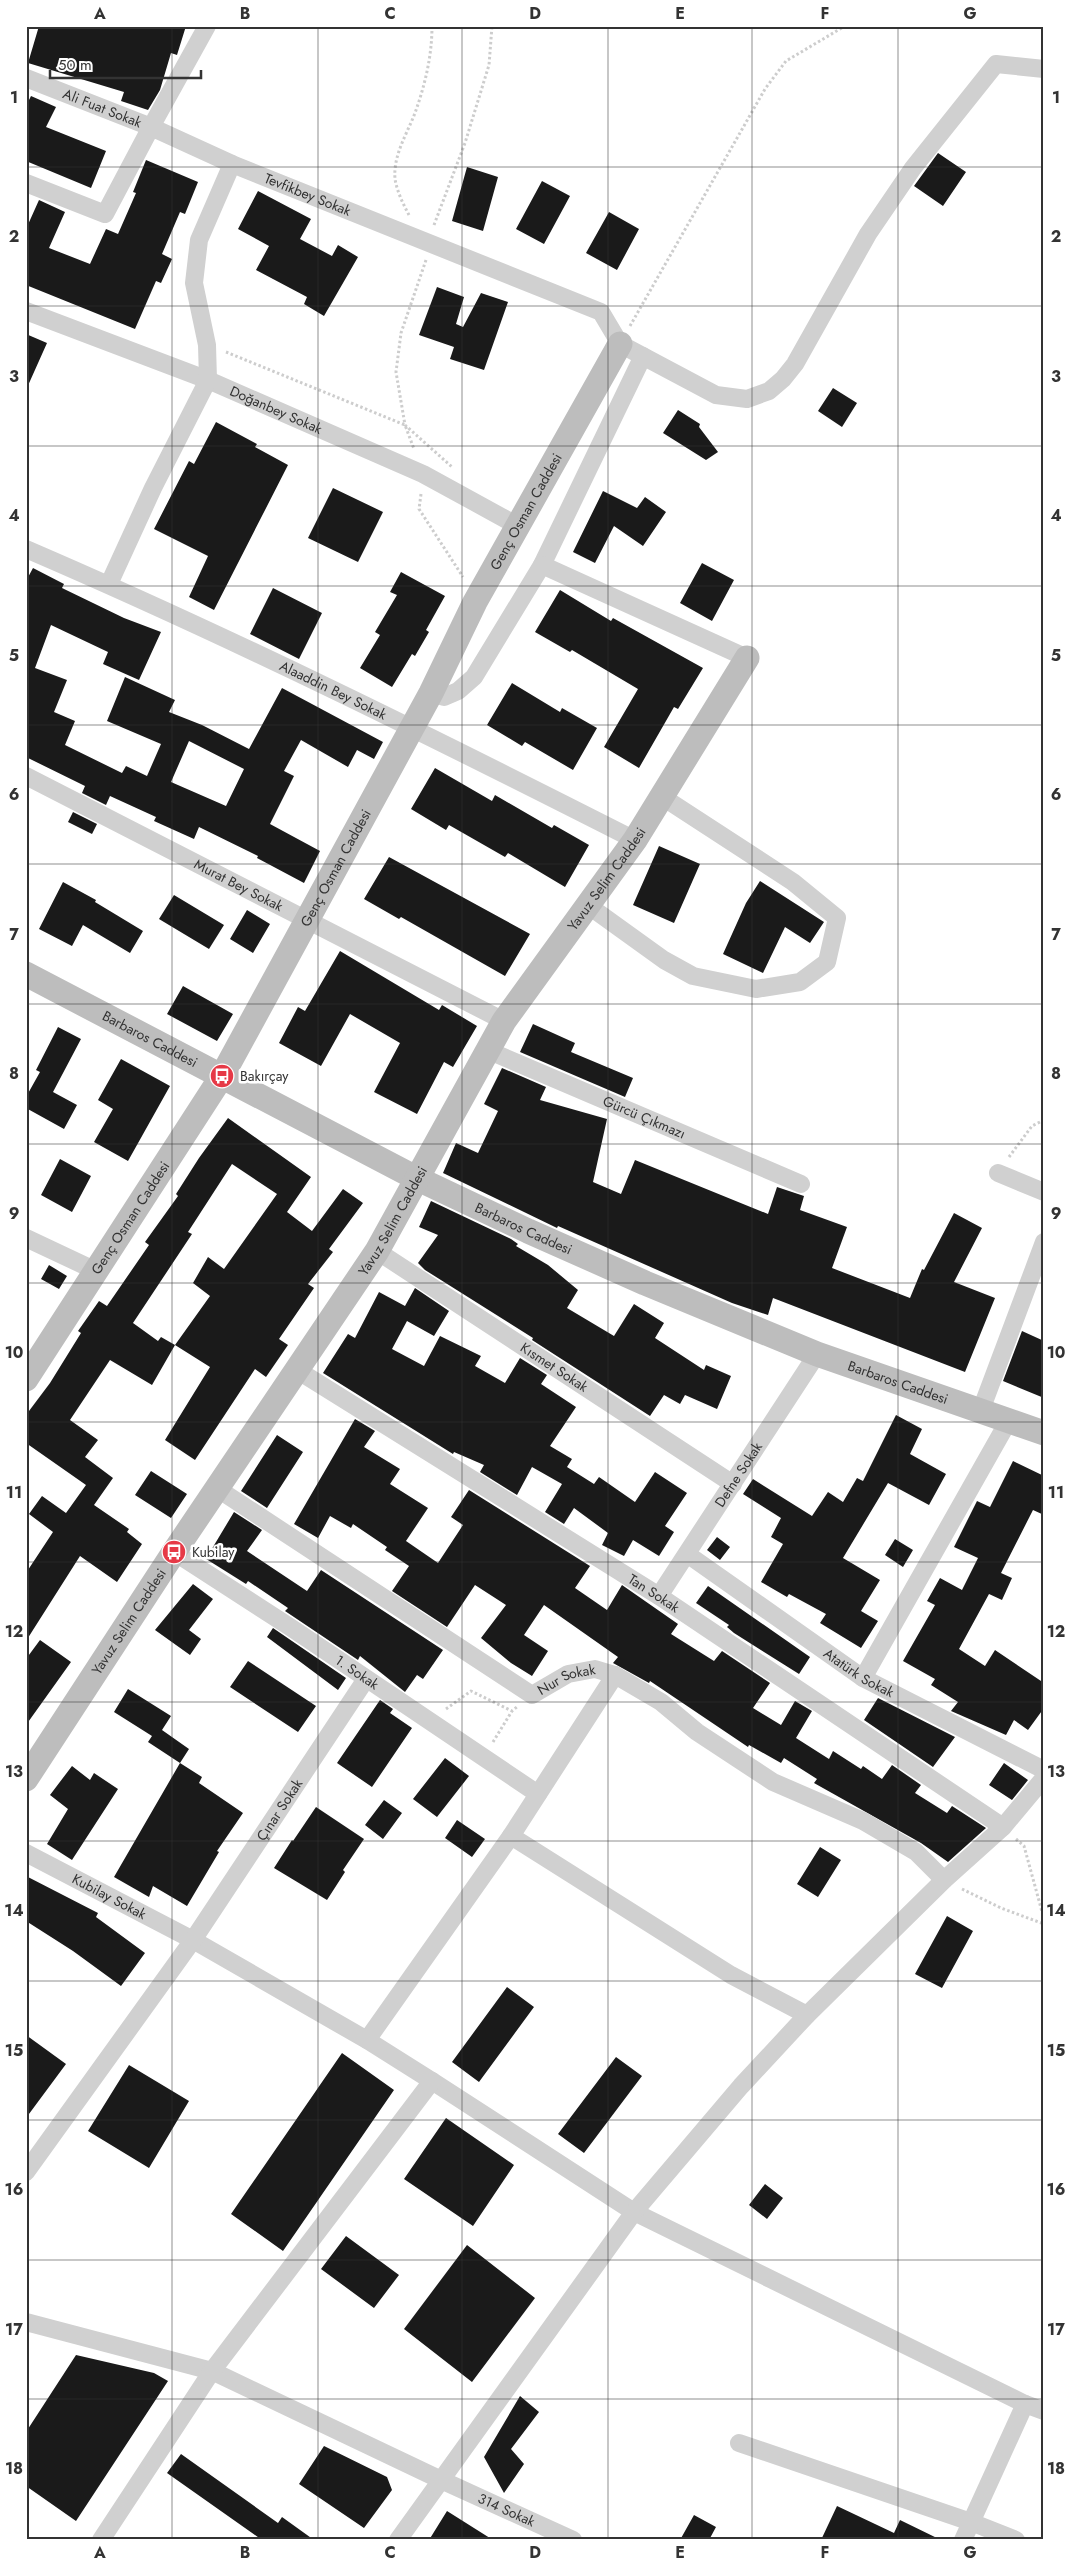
<svg xmlns="http://www.w3.org/2000/svg" width="1070" height="2566" font-family="Jost,sans-serif">
	<style>
		.building { fill: #1a1a1a; fill-rule: evenodd }
		.lines { fill: none; stroke-linecap: round; stroke-linejoin: round }
		.path { stroke: #cdcdcd; stroke-width: 3; stroke-dasharray: 2.5 2.5; stroke-linecap: butt }
		.street { stroke: #d0d0d0; stroke-width: 18 }
		.secondary { stroke: #bdbdbd; stroke-width: 25 }
		.grid { fill: none; stroke: #333; stroke-width: 1; stroke-opacity: 0.55 }
		.labels { text-anchor: middle; stroke-width: 5; stroke-linejoin: round; paint-order: stroke }
		.street-label { font-size: 14px; fill: #333; stroke: #fff }
		.poi-label { font-size: 14px; fill: #333; stroke: #fff; text-anchor: start }
		.neatline { fill: none; stroke: #333; stroke-width: 2 }
		.grid-label { font-size: 16px; text-anchor: middle; font-weight: bold; fill: #333 }
	</style>
	<rect width="100%" height="100%" fill="#fff"/>
	<path class="building" d="M39 26H186L177 55 171 53 160 90 148 110 121 101 124 92 28 63Z
		M31 96 56 107 46 127 106 151 91 188 26 161V106Z
		M938 153 966 172 943 206 914 186Z
		M146 160 198 182 185 214 180 212 162 254 172 259 161 283 156 281 135 329 26 285V229L39 200 65 212 49 248 90 264 106 229 118 234 136 193 133 192Z
		M467 167 498 177 483 231 452 221Z
		M542 181 570 196 544 244 516 229Z
		M258 191 311 219 300 239 332 256 338 245 358 257 324 316 304 304 307 297 256 270 269 246 238 229Z
		M609 212 639 229 617 270 586 253Z
		M437 287 464 297 456 324 463 327 481 293 508 302 484 370 450 359 454 347 419 335Z
		M26 334 47 343 26 390Z
		M833 388 857 403 842 427 818 411Z
		M678 410 700 424 699 427 718 452 706 460 663 433Z
		M216 422 257 444 255 447 288 465 214 610 189 597 208 556 154 529 189 461 194 464Z
		M333 488 383 512 358 562 308 538Z
		M603 491 637 508 645 497 666 512 643 546 614 526 595 563 573 552Z
		M702 563 734 580 712 621 680 603Z
		M33 568 64 584 62 588 124 618 161 632 139 680 103 664 108 652 51 625 35 668 67 680 54 712 75 721 65 745 122 773 126 766 147 776 161 744 107 721 125 677 175 700 169 712 202 725 249 749 282 688 383 742 374 759 357 750 348 767 301 740 284 771 294 776 270 824 320 851 304 883 257 858 258 856 199 827 194 839 154 821 156 817 110 796 106 805 82 793 85 786 26 757V581ZM189 741 244 769 226 806 171 782Z
		M401 572 445 596 426 630 429 632 415 656 412 654 392 687 360 668 380 635 375 632 397 595 390 592Z
		M273 588 322 613 299 659 250 634Z
		M560 590 611 621 613 618 703 668 678 709 674 707 639 768 604 747 638 689 572 650 570 652 535 632Z
		M512 683 560 712 562 708 597 728 573 770 525 742 522 746 487 725Z
		M435 768 492 801 495 795 552 828 554 825 589 845 565 887 508 853 505 857 449 825 446 830 411 809Z
		M73 812 97 824 92 834 68 822Z
		M659 846 700 864 674 923 633 905Z
		M389 857 530 934 505 976 401 917 399 919 364 899Z
		M760 881 824 922 810 943 785 927 763 973 723 954 746 903Z
		M63 882 96 900 95 902 143 931 130 953 83 925 72 946 39 929Z
		M174 895 224 925 209 949 159 919Z
		M247 910 270 924 253 953 230 939Z
		M340 951 439 1010 442 1005 477 1026 453 1067 444 1062 417 1114 374 1092 400 1043 350 1014 321 1066 279 1043 298 1007 305 1011Z
		M183 986 233 1014 217 1041 167 1014Z
		M533 1024 575 1043 571 1052 633 1078 625 1097 520 1052Z
		M58 1027 81 1039 53 1092 77 1105 64 1129 26 1108V1097L40 1072 36 1070Z
		M121 1059 170 1086 128 1161 94 1142 113 1109 98 1100Z
		M502 1068 546 1087 540 1100 607 1119 593 1182 621 1194 635 1160 768 1214 777 1187 804 1196 800 1210 847 1227 832 1268 910 1298 922 1269 924 1270 954 1213 982 1228 954 1282 995 1298 965 1372 773 1298 768 1315 732 1303 558 1226 557 1228 443 1173 456 1143 478 1153 498 1111 484 1104Z
		M228 1118 311 1177 287 1212 312 1231 343 1189 363 1203 329 1249 333 1252 308 1284 314 1288 279 1339 288 1345 266 1377 255 1369 195 1460 165 1440 210 1367 175 1345 152 1385 110 1360 70 1420 98 1440 85 1457 113 1478 94 1505 129 1529 127 1532 142 1544 117 1582 80 1556 26 1641V1573L53 1532 29 1514 42 1496 66 1513 86 1485 26 1443V1415L50 1383 81 1333 78 1331 99 1301 107 1306 149 1245 145 1242 178 1196 176 1194 199 1158ZM232 1164 277 1194 224 1269 208 1257 193 1283 210 1296 175 1345 161 1337 158 1341 133 1323 192 1234 188 1232Z
		M60 1159 91 1176 72 1212 41 1195Z
		M431 1201 511 1239 518 1244 516 1246 548 1265 578 1290 567 1308 614 1336 634 1304 664 1323 655 1338 704 1370 706 1365 731 1376 717 1409 685 1395 680 1404 664 1395 650 1416 532 1340 533 1338 425 1270 418 1263 438 1235 419 1227Z
		M49 1265 67 1276 59 1289 41 1279Z
		M415 1288 449 1311 434 1336 407 1321 392 1349 424 1366 440 1336 481 1356 475 1366 505 1383 520 1358 547 1375 541 1384 576 1407 550 1446 572 1459 567 1467 594 1484 599 1477 635 1502 655 1472 687 1493 665 1526 674 1532 659 1556 633 1540 624 1556 602 1545 608 1533 574 1508 564 1524 545 1512 562 1484 532 1467 517 1495 480 1472 484 1465 454 1452 453 1454 323 1373 348 1334 355 1338 379 1292 405 1306Z
		M1022 1331 1044 1341V1398L1003 1381Z
		M896 1415 922 1429 910 1454 946 1474 929 1505 888 1483 843 1558 880 1580 861 1611 878 1621 861 1648 820 1623 826 1614 789 1594 787 1597 761 1582 783 1544 771 1537 781 1518 743 1494 753 1479 812 1516 828 1492 843 1502 857 1478 863 1481Z
		M355 1419 375 1431 364 1447 400 1469 390 1484 428 1508 406 1541 438 1563 463 1525 451 1517 469 1490 590 1566 575 1588 607 1610 622 1585 678 1624 671 1634 714 1661 722 1651 770 1683 753 1708 781 1725 795 1701 812 1711 796 1738 829 1759 833 1751 861 1769 863 1766 882 1779 892 1765 921 1785 915 1793 947 1813 952 1806 986 1828 948 1862 921 1843 814 1783 817 1779 784 1758 781 1763 749 1745 748 1747 650 1681 649 1683 613 1663 618 1657 544 1605 524 1635 548 1651 532 1676 511 1663 481 1638 506 1605 475 1585 447 1627 392 1591 409 1566 385 1550 387 1547 353 1524 351 1528 330 1516 318 1538 294 1524Z
		M277 1435 303 1452 267 1508 241 1491Z
		M1013 1461 1044 1476V1515L1033 1510 1001 1573 1012 1578 1002 1600 989 1594 959 1649 985 1666 995 1650 1044 1683V1708L1028 1730 1014 1720 1006 1735 951 1711 958 1702 931 1685 935 1679 903 1661 935 1605 927 1601 940 1578 962 1590 978 1558 954 1547 977 1501 990 1507Z
		M151 1471 187 1494 171 1518 135 1495Z
		M234 1512 262 1530 247 1551 307 1591 321 1570 443 1650 423 1679 417 1675 405 1692 360 1656 358 1660 285 1611 288 1608 248 1581 246 1584 195 1552H210Z
		M717 1537 730 1547 720 1560 707 1550Z
		M895 1539 913 1550 903 1567 885 1555Z
		M193 1584 213 1599 189 1630 201 1639 190 1655 155 1630Z
		M708 1586 810 1657 799 1674 734 1633 727 1627 729 1625 696 1603Z
		M273 1628 346 1678 338 1690 267 1637Z
		M40 1640 71 1662 26 1725V1659Z
		M248 1661 316 1706 298 1732 230 1687Z
		M128 1689 171 1716 162 1730 189 1749 180 1763 148 1742 152 1736 114 1712Z
		M878 1698 955 1737 933 1767 864 1720Z
		M380 1700 393 1709 390 1713 412 1728 372 1787 337 1763Z
		M445 1758 469 1776 437 1817 413 1799Z
		M180 1763 202 1777 199 1783 243 1813 217 1851 219 1852 187 1906 153 1886 149 1897 114 1877Z
		M1004 1763 1028 1780 1012 1800 989 1785Z
		M72 1766 90 1780 94 1773 118 1789 72 1860 47 1844 68 1809 50 1795Z
		M384 1800 402 1813 383 1839 365 1825Z
		M316 1807 364 1839 343 1870 345 1872 327 1900 274 1868 292 1840 293 1841Z
		M457 1820 485 1839 472 1857 445 1838Z
		M820 1847 841 1860 818 1897 797 1884Z
		M26 1876 98 1913 96 1917 145 1953 121 1986 73 1951 26 1921Z
		M947 1916 973 1931 942 1988 915 1974Z
		M507 1987 534 2007 479 2082 452 2062Z
		M26 2035 66 2064 26 2118Z
		M342 2053 394 2090 283 2251 231 2214Z
		M616 2057 642 2076 584 2153 558 2134Z
		M129 2065 189 2101 149 2168 88 2131Z
		M446 2118 514 2165 473 2226 404 2179Z
		M765 2184 783 2198 767 2219 749 2205Z
		M346 2236 399 2275 374 2308 321 2269Z
		M467 2245 535 2298 472 2382 404 2329Z
		M76 2355 154 2373 168 2381 76 2521 26 2486V2432Z
		M520 2396 539 2412 511 2449 524 2464 504 2493 484 2457Z
		M324 2446 387 2477 392 2490 364 2528 299 2484Z
		M181 2454 278 2523 282 2517 314 2540H262L167 2473Z
		M837 2506 894 2533 900 2520 941 2540H821Z
		M447 2511 493 2540H429Z
		M694 2515 716 2527 709 2540H680Z"/>
	<g class="lines">
		<path class="path" d="M409 215C403 204 397 191 395 179 393 155 407 134 415 113 425 85 432 56 432 26
			M434 225 465 143 489 65 492 26
			M426 260 401 333 396 372 405 425 452 467
			M630 326 765 89 786 61 845 26
			M226 352 405 425 414 449
			M421 494 419 509 463 577
			M1009 1157 1032 1126 1044 1120
			M446 1709 471 1691 512 1711
			M493 1742 512 1711 518 1706
			M1016 1839 1024 1846 1044 1919
			M962 1889 1001 1908 1044 1924"/>
		<g class="street">
			<path id="s1" d="M26 78 151 127 207 26"/>
			<path id="s2" d="M26 183 105 214 151 127 232 164 601 312 620 344 716 395 747 399 769 391 783 379 795 364 868 234 913 168 996 64 1044 69"/>
			<path id="s3" d="M26 311 208 380 423 474 518 526"/>
			<path d="M643 356 542 565 747 658"/>
			<path id="s4" d="M26 549C233 638 434 738 635 840"/>
			<path d="M109 584 153 488 208 380 207 345 194 283 199 240 232 164"/>
			<path d="M431 693 444 697 458 691 474 677 542 565"/>
			<path id="s5" d="M26 776 504 1021"/>
			<path d="M589 906 664 960 693 976 756 989 800 982 827 962 837 918 793 882 661 796"/>
			<path id="s6" d="M487 1050 801 1184"/>
			<path d="M998 1173 1044 1192"/>
			<path d="M26 1238 96 1271"/>
			<path id="s7" d="M377 1251 733 1484"/>
			<path id="s8" d="M297 1370 659 1596 1003 1827"/>
			<path d="M981 1410 1044 1242"/>
			<path id="s9" d="M218 1489 532 1695 568 1674 595 1669 615 1675 661 1702 697 1732 773 1782 863 1821 916 1852 944 1880"/>
			<path id="s10" d="M174 1552 290 1627 538 1794"/>
			<path id="s11" d="M687 1554 863 1678 1044 1770"/>
			<path id="s12" d="M659 1596 817 1354"/>
			<path d="M863 1678 1009 1420"/>
			<path d="M511 1836 615 1675"/>
			<path id="s13" d="M26 1853 193 1940 367 2040 511 1836 731 1975 807 2015"/>
			<path d="M432 2081 634 2212 1025 2404 1044 2411"/>
			<path id="s14" d="M26 2172 193 1940 366 1679"/>
			<path id="s15" d="M26 2322 212 2371 439 2479 573 2540"/>
			<path d="M739 2443 971 2522 1016 2540"/>
			<path d="M101 2540 212 2371 432 2081 367 2040"/>
			<path d="M398 2540 634 2212 741 2086 807 2015 944 1880 1003 1827 1044 1778"/>
			<path d="M963 2540 1025 2404"/>
		</g>
		<g class="secondary">
			<path id="s16" d="M26 974 416 1178 528 1231 645 1283 817 1354 1044 1433"/>
			<path id="s17" d="M26 1379 222 1076 431 693 475 602 620 344"/>
			<path id="s18" d="M26 1779 174 1552 377 1251 504 1021 635 840 747 658"/>
		</g>
	</g>
	<path class="grid" d="M172 26V2540M318 26V2540M462 26V2540M608 26V2540M752 26V2540M898 26V2540M26 167H1044M26 306H1044M26 446H1044M26 586H1044M26 725H1044M26 864H1044M26 1004H1044M26 1144H1044M26 1283H1044M26 1422H1044M26 1562H1044M26 1702H1044M26 1841H1044M26 1981H1044M26 2120H1044M26 2260H1044M26 2399H1044"/>
	<defs>
		<g id="bus-disc" transform="scale(1.25)"><circle r="9.5" fill="#e63946" stroke="#fff"/><path d="M-5-6H5V4H4V6H2V4H-2V6H-4V4H-5ZM-3.5-4V0h7V-4ZM-3.5 1.2v1.5H-2V1.2ZM2 1.2v1.5H3.5V1.2Z" fill="#fff"/></g>
	</defs>
	<g fill-rule="evenodd">
		<use href="#bus-disc" x="222" y="1076"/>
		<use href="#bus-disc" x="174" y="1552"/>
	</g>
	<g class="labels">
		<g class="street-label">
			<text dy="5" stroke="none"><textPath href="#s1" startOffset="82">Ali Fuat Sokak</textPath></text>
			<text dy="5" stroke="none"><textPath href="#s2" startOffset="354">Tevfikbey Sokak</textPath></text>
			<text dy="5" stroke="none"><textPath href="#s3" startOffset="269">Doğanbey Sokak</textPath></text>
			<text dy="5" stroke="none"><textPath href="#s17" startOffset="1002">Genç Osman Caddesi</textPath></text>
			<text dy="5" stroke="none"><textPath href="#s4" startOffset="338">Alaaddin Bey Sokak</textPath></text>
			<text dy="5" stroke="none"><textPath href="#s17" startOffset="598">Genç Osman Caddesi</textPath></text>
			<text dy="5" stroke="none"><textPath href="#s18" startOffset="1072">Yavuz Selim Caddesi</textPath></text>
			<text dy="5" stroke="none"><textPath href="#s5" startOffset="239">Murat Bey Sokak</textPath></text>
			<text dy="5" stroke="none"><textPath href="#s16" startOffset="140">Barbaros Caddesi</textPath></text>
			<text dy="5" stroke="none"><textPath href="#s6" startOffset="171">Gürcü Çıkmazı</textPath></text>
			<text dy="5" stroke="none"><textPath href="#s17" startOffset="192">Genç Osman Caddesi</textPath></text>
			<text dy="5" stroke="none"><textPath href="#s18" startOffset="668">Yavuz Selim Caddesi</textPath></text>
			<text dy="5" stroke="none"><textPath href="#s16" startOffset="559">Barbaros Caddesi</textPath></text>
			<text dy="5" stroke="none"><textPath href="#s7" startOffset="212">Kısmet Sokak</textPath></text>
			<text dy="5" stroke="none"><textPath href="#s16" startOffset="964">Barbaros Caddesi</textPath></text>
			<text dy="5" stroke="none"><textPath href="#s12" startOffset="145">Defne Sokak</textPath></text>
			<text dy="5" stroke="none"><textPath href="#s8" startOffset="421">Tan Sokak</textPath></text>
			<text dy="5" stroke="none"><textPath href="#s18" startOffset="188">Yavuz Selim Caddesi</textPath></text>
			<text dy="5" stroke="none"><textPath href="#s10" startOffset="219">1. Sokak</textPath></text>
			<text dy="5" stroke="none"><textPath href="#s11" startOffset="209">Atatürk Sokak</textPath></text>
			<text dy="5" stroke="none"><textPath href="#s9" startOffset="414">Nur Sokak</textPath></text>
			<text dy="5" stroke="none"><textPath href="#s14" startOffset="442">Çınar Sokak</textPath></text>
			<text dy="5" stroke="none"><textPath href="#s13" startOffset="94">Kubilay Sokak</textPath></text>
			<text dy="5" stroke="none"><textPath href="#s15" startOffset="518">314 Sokak</textPath></text>
		</g>
		<g class="poi-label">
			<text x="240" y="1081">Bakırçay</text>
			<text x="192" y="1557">Kubilay</text>
		</g>
	</g>
	<rect width="1070" height="2566" fill="none" stroke="#ffffff" stroke-width="55"/>
	<path d="M50 70v8h151v-8" fill="none" stroke="#333333" stroke-width="2.5"/>
	<text x="58" y="70" font-size="15" fill="#333333" stroke="#ffffff" stroke-width="4" paint-order="stroke">50 m</text>
	<rect x="28" y="28" width="1014" height="2510" class="neatline"/>
	<g class="grid-label">
		<text x="100" y="19">A</text>
		<text x="245" y="19">B</text>
		<text x="390" y="19">C</text>
		<text x="535" y="19">D</text>
		<text x="680" y="19">E</text>
		<text x="825" y="19">F</text>
		<text x="970" y="19">G</text>
		<text x="14" y="103">1</text>
		<text x="1056" y="103">1</text>
		<text x="14" y="242">2</text>
		<text x="1056" y="242">2</text>
		<text x="14" y="382">3</text>
		<text x="1056" y="382">3</text>
		<text x="14" y="521">4</text>
		<text x="1056" y="521">4</text>
		<text x="14" y="661">5</text>
		<text x="1056" y="661">5</text>
		<text x="14" y="800">6</text>
		<text x="1056" y="800">6</text>
		<text x="14" y="940">7</text>
		<text x="1056" y="940">7</text>
		<text x="14" y="1079">8</text>
		<text x="1056" y="1079">8</text>
		<text x="14" y="1219">9</text>
		<text x="1056" y="1219">9</text>
		<text x="14" y="1358">10</text>
		<text x="1056" y="1358">10</text>
		<text x="14" y="1498">11</text>
		<text x="1056" y="1498">11</text>
		<text x="14" y="1637">12</text>
		<text x="1056" y="1637">12</text>
		<text x="14" y="1777">13</text>
		<text x="1056" y="1777">13</text>
		<text x="14" y="1916">14</text>
		<text x="1056" y="1916">14</text>
		<text x="14" y="2056">15</text>
		<text x="1056" y="2056">15</text>
		<text x="14" y="2195">16</text>
		<text x="1056" y="2195">16</text>
		<text x="14" y="2335">17</text>
		<text x="1056" y="2335">17</text>
		<text x="14" y="2474">18</text>
		<text x="1056" y="2474">18</text>
		<text x="100" y="2558">A</text>
		<text x="245" y="2558">B</text>
		<text x="390" y="2558">C</text>
		<text x="535" y="2558">D</text>
		<text x="680" y="2558">E</text>
		<text x="825" y="2558">F</text>
		<text x="970" y="2558">G</text>
	</g>
</svg>
